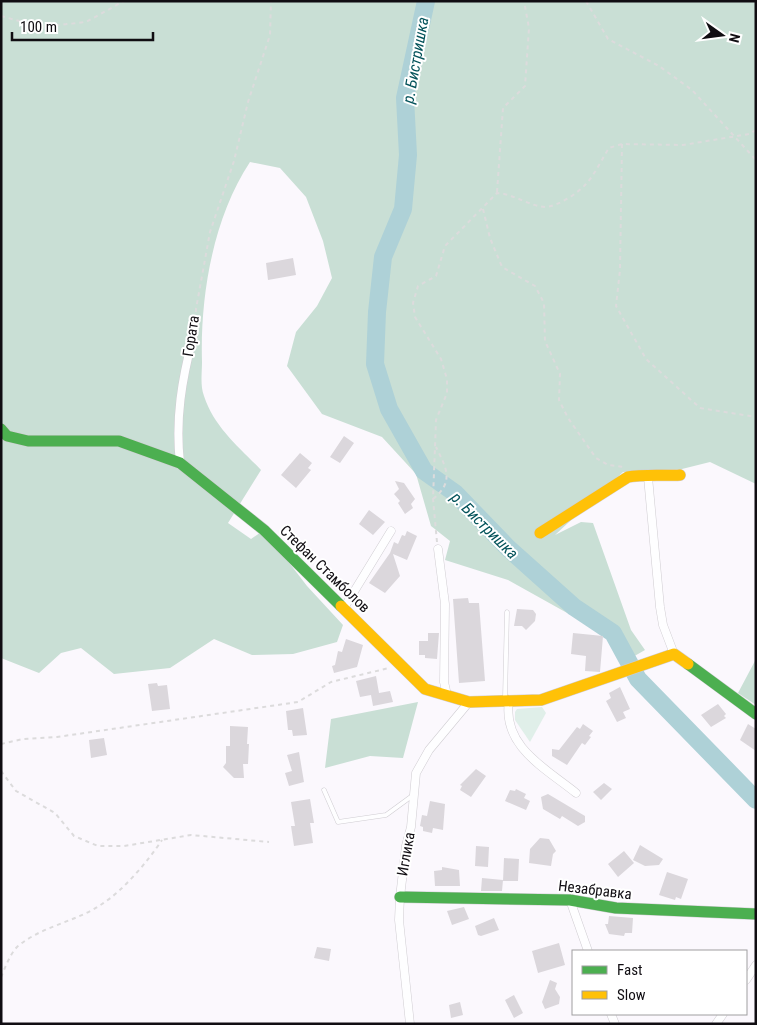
<svg xmlns="http://www.w3.org/2000/svg" width="757" height="1025" font-family="'Roboto Condensed',sans-serif">
	<style>
		.green { fill: #e0efe9 }
		.forest { fill: #c9dfd5 }
		.lines { fill: none; stroke-linecap: round; stroke-linejoin: round }
		.river { stroke: #aed1d7; stroke-width: 18 }
		.building { fill: #dbd7dc }
		.lane-casing { stroke: #d0cdd2; stroke-width: 5 }
		.street-casing { stroke: #d0cdd2; stroke-width: 9 }
		.fast-casing { stroke: #d0cdd2; stroke-width: 12 }
		.slow-casing { stroke: #d0cdd2; stroke-width: 12 }
		.path { stroke: #dcdbdc; stroke-width: 2; stroke-dasharray: 4 4; stroke-linecap: butt }
		.lane { stroke: #fefeff; stroke-width: 4 }
		.street { stroke: #fefeff; stroke-width: 8 }
		.fast { stroke: #4caf50; stroke-width: 11 }
		.slow { stroke: #ffc107; stroke-width: 11 }
		.labels { text-anchor: middle; stroke-width: 4; stroke-linejoin: round; paint-order: stroke }
		.street-label { font-size: 15px; fill: #100d12; stroke: #fff }
		.water-label { font-size: 16px; font-style: italic; fill: #03525a; stroke: #fff }
	</style>
	<rect width="100%" height="100%" fill="#fbf8fd"/>
	<path class="green" d="M542 707 546 713 530 742 515 720V712L517 709Z"/>
	<path class="forest" d="M1 1H756V484L710 462 682 469 623 472 555 535 581 522 593 523 631 630 645 650 624 662 612 638 508 580 445 560 450 541 431 526 416 474 382 437 322 414 287 366 296 332 317 306 332 278 323 241 306 197 280 168 250 162C213 218 200 296 202 362 202 372 200 386 204 396 214 427 239 447 261 470L228 523 251 539 264 530 307 586 343 625 337 642 293 654 252 655 214 639 170 668 114 674 81 648 61 653 39 673 1 658Z
		M756 659V705L738 693Z
		M418 702 403 758 370 756 325 768 331 719Z"/>
	<g class="lines">
		<path class="river" d="M426 1 405 98 408 155 403 209 383 257 377 312 375 364 389 409 424 471 455 493 508 548 574 607 613 633 638 679 756 800"/>
	</g>
	<path class="building" d="M293 258 296 275 268 280 266 263Z
		M344 436 354 443 340 463 330 457Z
		M300 453 312 463 308 468 311 470 296 488 281 475Z
		M395 481 404 483 415 499 411 504 413 508 405 514 398 503 400 501 394 494 399 489Z
		M369 510 385 522 373 535 359 524Z
		M407 531 417 536 407 560 393 554 400 576 385 593 369 583 390 553 394 542 398 544 402 535 405 536Z
		M468 598 469 603H479L485 681 459 683 453 599Z
		M517 609 533 610 536 614 535 621 526 630 522 626H514Z
		M428 633H439L437 659 425 658V655H419V641H428Z
		M573 633 603 636 600 672 585 671 586 656 571 654Z
		M346 639 363 645 357 667 334 673 332 666 335 665 338 651 342 652Z
		M376 676 379 693 390 691 393 702 373 706 371 695 360 697 356 681Z
		M157 683 158 686 167 685 170 709 152 711 148 684Z
		M620 687 630 709 623 712 626 718 617 722 606 701 611 698 609 693Z
		M718 704 726 714 724 716 726 718 711 727 701 715Z
		M303 708 307 735 293 736 292 730H288L286 711Z
		M583 724 593 731 589 736 591 737 585 745 582 743 567 765 552 756V749L559 750 577 727 580 729Z
		M748 724 756 729V751L740 740Z
		M230 726 248 727 247 744H249L248 764H243L244 778H234L223 767 226 763V746H230Z
		M104 738 107 755 91 758 89 740Z
		M299 752 304 782 289 786 285 773 292 771 287 755Z
		M476 769 486 776 471 797 460 790 462 786 460 785Z
		M604 783 612 789 601 800 593 792Z
		M516 789 526 794 524 798 530 801 526 810 505 801 510 790 515 791Z
		M548 794 585 816V822L578 826 562 816 560 819 543 809 541 797Z
		M310 799 314 823H310L313 843 294 846 291 826H295L291 802Z
		M430 801 445 804 443 830 433 828 432 833 423 831V827L420 826 422 815 427 816Z
		M540 838 549 839 556 851 553 854 551 866 529 863 530 849Z
		M640 845 663 859 659 865 645 866 633 860Z
		M476 846 489 847 488 867 475 866Z
		M624 851 634 863 618 877 608 864Z
		M504 858 519 859 518 881H503Z
		M442 867 459 870 460 886H435L434 871 442 870Z
		M667 872 688 879 681 899 676 897 675 900 659 895Z
		M482 878 503 880 502 891H481Z
		M464 907 469 919 452 925 447 911Z
		M609 916 633 918 632 933H625L624 936 609 934 605 924H608Z
		M494 918 499 930 481 936 478 935 475 926Z
		M559 943 565 965 538 973 532 951Z
		M317 947 331 949 329 961 314 958Z
		M550 980 557 983 555 989 560 997 559 1004 545 1009 542 1002Z
		M514 995 523 1013 514 1018 505 1000Z
		M460 1002 463 1015 451 1018 449 1005Z"/>
	<g class="lines">
		<g class="lane-casing">
			<path id="lane" d="M505 698 507 612
				M324 790 338 822 386 815 412 796"/>
		</g>
		<g class="street-casing">
			<path id="street" d="M180 463C175 419 182 379 193 337
				M648 477 660 607 663 625 674 654
				M438 549 445 604 444 682 447 695
				M344 608 391 531
				M509 701C502 746 545 768 576 793
				M570 900 588 951
				M746 980 756 965
				M611 1014 615 1024
				M410 1024 399 920 400 897 406 846 411 827 416 773 429 750 469 702
				M716 1024 723 1014"/>
		</g>
		<g class="fast-casing">
			<path id="fast" d="M1 429 7 436 28 441H119L180 463 264 530 341 606
				M688 664 756 714
				M400 897 570 900 616 908 756 914"/>
		</g>
		<g class="slow-casing">
			<path id="slow" d="M540 533 628 477C642 474 664 476 680 475
				M341 606 425 689 469 702 541 700 674 654 688 664"/>
		</g>
		<path class="path" d="M586 1 608 39 659 66 692 90 756 160
			M1 16 41 27 86 22 124 1
			M622 144 620 270 616 306 646 359 700 408 756 417
			M497 192 503 108 525 86 529 28 524 1
			M483 209 490 238 502 267 535 286 544 303 545 341 560 374 559 400 568 418 596 458 608 465 624 467
			M195 328 196 309 210 232 234 161 248 102 270 35 271 1
			M433 499C454 482 447 469 436 447
			M437 542 433 499 436 420 447 393V379L441 359 415 317 413 303 418 286 436 276 445 246 497 193C514 194 529 206 545 207 557 207 578 193 586 184 595 174 602 159 609 148L622 144 683 145 749 134 756 130
			M1 744 23 739 57 737 298 702 331 682 389 668
			M1 771 16 791 55 813 74 836 98 846H124L191 835 269 842
			M1 977C5 968 10 954 17 947 41 926 76 922 102 904 124 890 148 861 162 840"/>
		<use href="#lane" class="lane"/>
		<use href="#street" class="street"/>
		<use href="#fast" class="fast"/>
		<use href="#slow" class="slow"/>
	</g>
	<g class="labels">
		<g class="street-label">
			<text transform="translate(191 336) rotate(-81)" y="5">Гората</text>
			<text transform="translate(325 569) rotate(44)" y="5">Стефан Стамболов</text>
			<text transform="translate(406 854) rotate(-80)" y="5">Иглика</text>
			<text transform="translate(595 890) rotate(7)" y="5">Незабравка</text>
		</g>
		<g class="water-label">
			<text transform="translate(415 60) rotate(-80)" y="6">р. Бистришка</text>
			<text transform="translate(485 525) rotate(45)" y="6">р. Бистришка</text>
		</g>
	</g>
	<rect width="757" height="1025" fill="none" stroke="#100d12" stroke-width="5"/>
	<rect x="572" y="950" width="175" height="65" fill="#ffffff" stroke="#9f9ea0"/>
	<rect x="582" y="966" width="25" height="8" fill="#4caf50" stroke="#9f9ea0"/>
	<text x="617" y="975" font-size="15" fill="#100d12">Fast</text>
	<rect x="582" y="991" width="25" height="8" fill="#ffc107" stroke="#9f9ea0"/>
	<text x="617" y="1000" font-size="15" fill="#100d12">Slow</text>
	<g transform="translate(722 35) rotate(104)" stroke="#ffffff" stroke-width="4" paint-order="stroke">
	<path d="M0-4L9 19L0 12L-9 19Z" fill="#100d12"/>
	<text y="-8" font-size="14" font-weight="bold" text-anchor="middle" fill="#100d12">N</text>
	</g>
	<path d="M12 32v8h141v-8" fill="none" stroke="#100d12" stroke-width="2.5"/>
	<text x="20" y="32" font-size="15" fill="#100d12" stroke="#ffffff" stroke-width="4" paint-order="stroke">100 m</text>
</svg>
